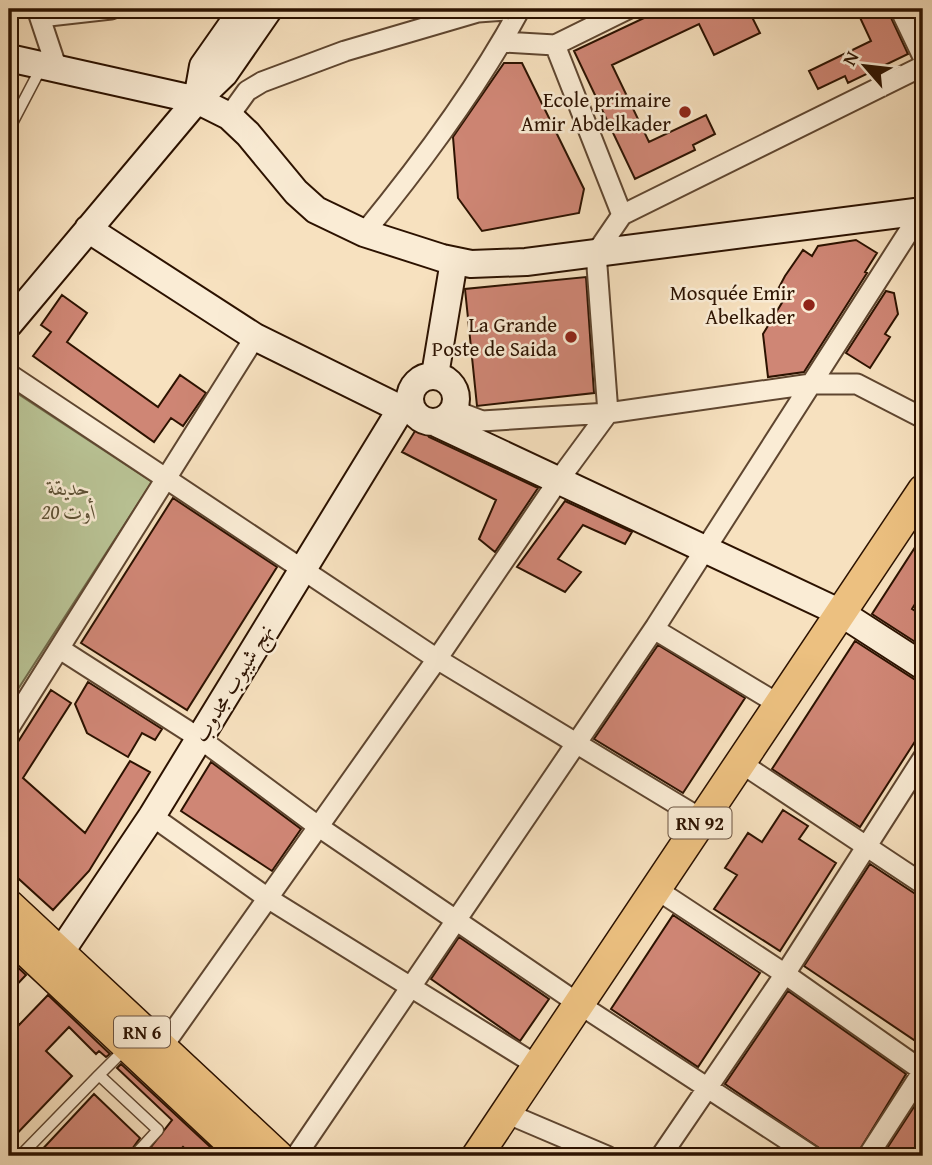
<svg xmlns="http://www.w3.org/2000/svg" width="932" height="1165" font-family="'Gentium Book Plus',Amiri,serif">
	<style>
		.green { fill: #b9c395; stroke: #726a4a; stroke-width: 2 }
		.building { fill: #cf8675; stroke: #2c1200; stroke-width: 2 }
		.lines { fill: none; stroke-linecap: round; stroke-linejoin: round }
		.lane-casing { stroke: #5f4630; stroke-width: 13 }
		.street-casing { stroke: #5f4630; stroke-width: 23 }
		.secondary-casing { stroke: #2c1200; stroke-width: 30 }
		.primary-casing { stroke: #2c1200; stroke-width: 33 }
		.lane { stroke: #faecd5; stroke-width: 10 }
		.street { stroke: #faecd5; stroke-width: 19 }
		.secondary { stroke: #faecd5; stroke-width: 26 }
		.primary { stroke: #ecc080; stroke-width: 30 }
		.poi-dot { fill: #8f2418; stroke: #faecd5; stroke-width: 2.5 }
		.labels { text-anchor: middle; stroke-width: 5; stroke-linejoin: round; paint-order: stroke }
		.shield { fill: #faecd5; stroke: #6a5340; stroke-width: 2 }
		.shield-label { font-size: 19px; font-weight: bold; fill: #2c1200 }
		.poi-label { font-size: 21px; fill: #2c1200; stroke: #faecd5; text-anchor: end }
		.park-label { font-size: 21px; font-style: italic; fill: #5d5034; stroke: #faecd5 }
		.street-label { font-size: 21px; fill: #2c1200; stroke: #faecd5 }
	</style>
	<rect width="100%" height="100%" fill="#f7e1bf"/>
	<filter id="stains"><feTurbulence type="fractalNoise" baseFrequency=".00286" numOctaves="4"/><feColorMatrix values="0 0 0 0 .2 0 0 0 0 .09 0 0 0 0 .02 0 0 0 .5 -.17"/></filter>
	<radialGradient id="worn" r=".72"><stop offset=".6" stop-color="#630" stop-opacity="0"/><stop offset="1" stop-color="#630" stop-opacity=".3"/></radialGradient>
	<path class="green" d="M9 388 152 482 9 703Z"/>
	<path class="building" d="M663 9H748L760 33 714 55 699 24 612 65 649 142 706 115 715 134 693 145 695 150 635 179 574 51Z
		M856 9H887L908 54 848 83 845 76 818 89 809 71 871 41Z
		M504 63H522L584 189 579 213 482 231 458 198 453 137Z
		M856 240 877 253 865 272 867 273 804 372 768 377 763 334 786 296 777 291 785 276 803 250 812 256 818 246Z
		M586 277 594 393 477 406 465 289Z
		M886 291 894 293 898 314 885 334 890 337 870 368 846 353Z
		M62 295 87 313 67 342 158 407 180 375 206 393 183 426 171 418 154 442 33 356 51 332 41 325Z
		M420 423 429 437 538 488 495 552 479 539 496 500 402 452Z
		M173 498 277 567 187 710 81 643Z
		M565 501 632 532 625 544 583 525 558 559 581 572 565 592 517 567Z
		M923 535V591L912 609 923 616V647L872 614Z
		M855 641 914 679 923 682V729L860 827 772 769Z
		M658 645 745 698 683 793 594 739Z
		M88 682 162 729 155 740 142 733 128 757 87 733 75 704Z
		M51 690 71 703 23 778 85 833 130 761 150 772 89 871 53 910 9 870V756Z
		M211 762 301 829 272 871 181 811Z
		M783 810 808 826 799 839 836 863 780 951 714 909 737 875 725 868 748 833 762 842Z
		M870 864 923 899V1046L804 966Z
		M673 915 760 973 698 1067 611 1009Z
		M459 937 549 999 520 1041 431 979Z
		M9 959 26 975 9 993Z
		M788 991 906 1074 856 1156H831L725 1084Z
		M48 995 110 1054 106 1057 99 1051 96 1054 69 1027 46 1051 72 1076 9 1142V1015L19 1025Z
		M121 1064 220 1156H193L183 1147 174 1156H144L172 1120 117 1068Z
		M923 1093V1156H882Z
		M94 1094 140 1138 127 1156H36Z"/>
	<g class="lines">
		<g class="lane-casing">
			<path id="lane" d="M9 129 42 66
				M99 1075 126 1048
				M25 1151 99 1075 158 1130 134 1156"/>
		</g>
		<g class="street-casing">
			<path id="street" d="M37 9 57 69
				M900 9 923 57
				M40 17 111 9
				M502 42 555 45 628 9
				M555 45 622 215
				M229 116 247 91 262 82 345 51 478 12 519 9
				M364 233C419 166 479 85 520 9
				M9 374 437 659 703 820
				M453 410 482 421 608 413 811 384H857L923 418
				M654 629 780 705
				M60 649 199 738 319 827 579 1004 812 1156
				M9 728 255 337
				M741 763 923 884
				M152 816 269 899 538 1066
				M656 889 785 974 923 1071
				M156 1056 437 659 558 481 608 413 596 253 622 215 923 66
				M506 1113 607 1156
				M296 1156 656 626 922 211
				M661 1156 785 974 923 758
				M868 1156 923 1071"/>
		</g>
		<g class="secondary-casing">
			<path id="secondary" d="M9 58 197 100 229 116 248 134 296 192 316 210 364 233 442 258 471 264 526 262 923 211
				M197 100 203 66 243 9
				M9 324 197 100 224 74 269 9
				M435 375 454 261
				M410 399a23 23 0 1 1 46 0a23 23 0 1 1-46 0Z
				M436 423 841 613 923 666
				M48 971 152 816 401 409 255 337 88 229"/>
		</g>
		<g class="primary-casing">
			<path id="primary" d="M9 905 278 1156
				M9 935 245 1156
				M477 1156 923 490"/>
		</g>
		<use href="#lane" class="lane"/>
		<use href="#street" class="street"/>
		<use href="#secondary" class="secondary"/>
		<use href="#primary" class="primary"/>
	</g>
	<g class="poi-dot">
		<circle cx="685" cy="112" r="7"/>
		<circle cx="809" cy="305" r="7"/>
		<circle cx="571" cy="337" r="7"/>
	</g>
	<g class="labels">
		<g class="shield">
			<rect x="668.5" y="807.5" width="63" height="31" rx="5"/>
			<rect x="114" y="1016.5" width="56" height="31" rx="5"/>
		</g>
		<g class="shield-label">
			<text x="700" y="830">RN 92</text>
			<text x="142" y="1039">RN 6</text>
		</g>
		<g class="poi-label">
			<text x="671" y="107">Ecole primaire<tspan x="671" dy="24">Amir Abdelkader</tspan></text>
			<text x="795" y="300">Mosquée Emir<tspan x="795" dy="24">Abelkader</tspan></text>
			<text x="557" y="332">La Grande<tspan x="557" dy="24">Poste de Saida</tspan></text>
		</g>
		<g class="park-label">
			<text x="69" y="495">حديقة<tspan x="69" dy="24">20 أوت</tspan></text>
		</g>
		<g class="street-label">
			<text transform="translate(233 683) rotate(-59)" y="7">نهج شيبوب مجدوب</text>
		</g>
	</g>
	<rect width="932" height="1165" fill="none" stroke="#f7e1bf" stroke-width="35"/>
	<rect x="10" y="10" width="911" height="1144" fill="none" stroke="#2c1200" stroke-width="3.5"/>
	<rect x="18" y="18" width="897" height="1130" fill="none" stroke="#2c1200" stroke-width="2"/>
	<g transform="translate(865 66) rotate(298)" stroke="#faecd5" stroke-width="5" paint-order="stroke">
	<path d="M0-5L12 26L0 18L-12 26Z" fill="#2c1200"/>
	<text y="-10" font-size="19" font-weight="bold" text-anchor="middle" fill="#2c1200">N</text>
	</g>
	<rect width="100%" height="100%" filter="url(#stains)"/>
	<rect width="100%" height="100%" fill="url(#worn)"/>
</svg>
